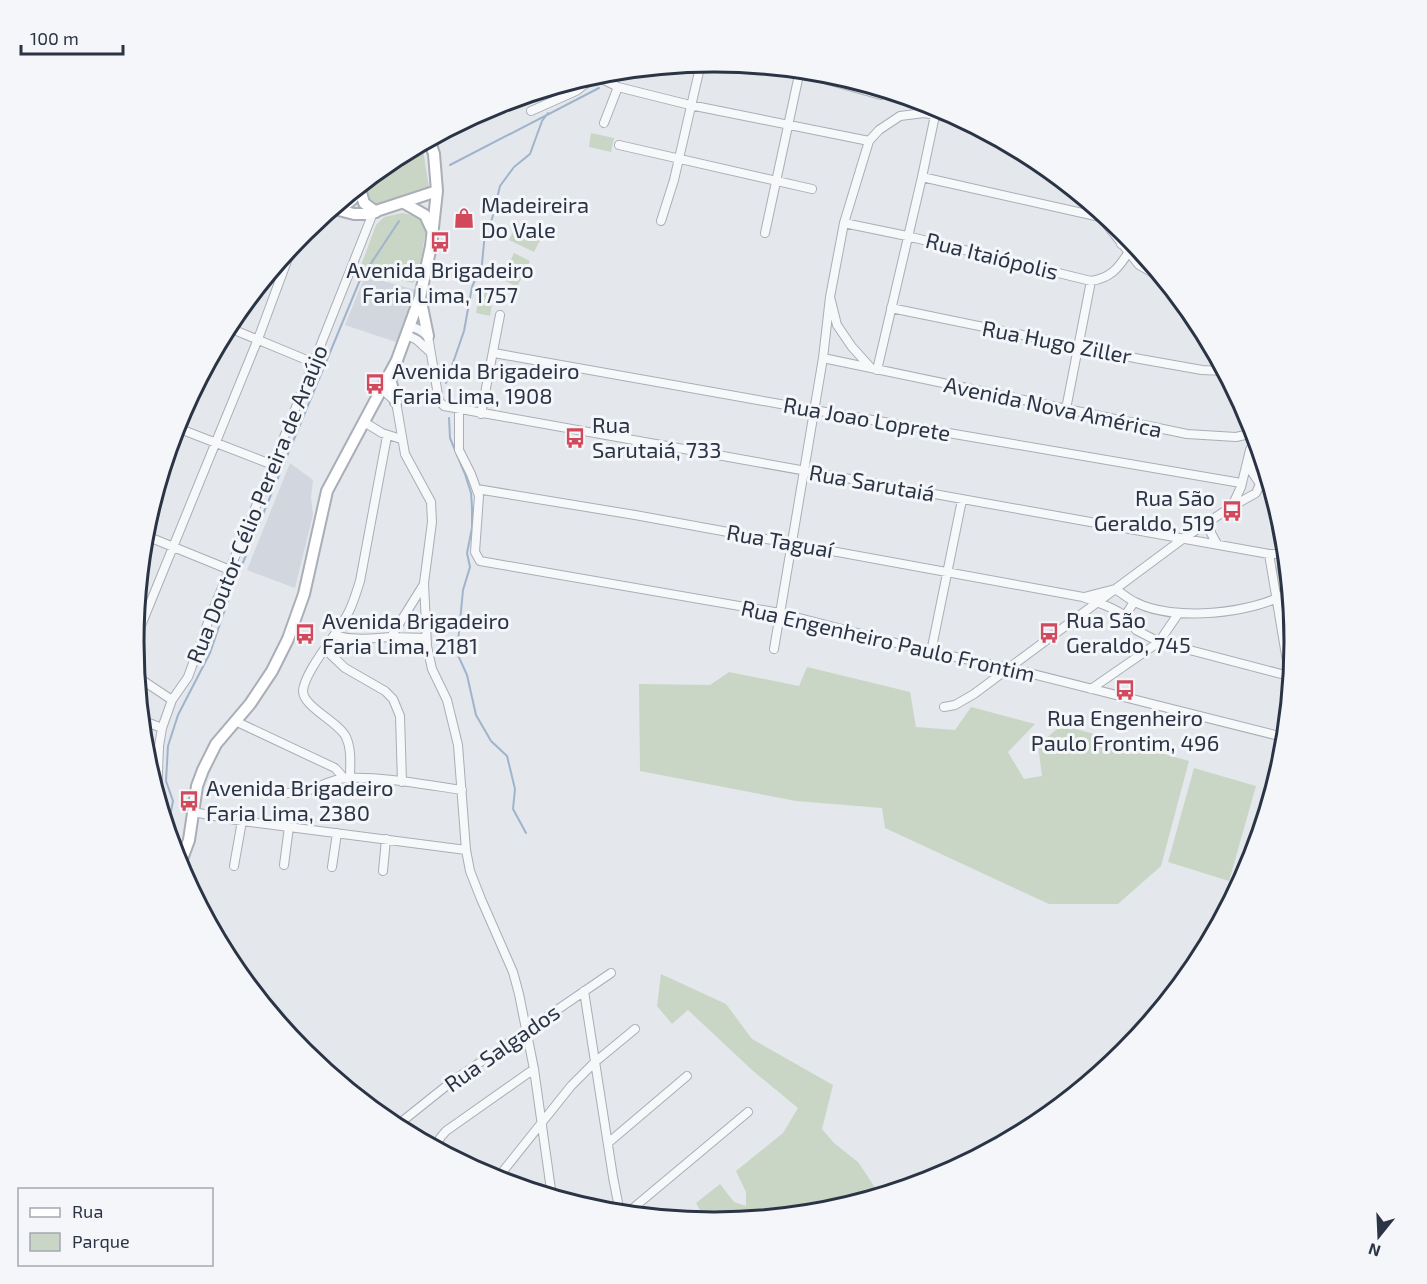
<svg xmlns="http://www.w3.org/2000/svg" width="1427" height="1284" font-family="'Exo 2',sans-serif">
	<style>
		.built { fill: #d2d6de }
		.green { fill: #c9d6c5 }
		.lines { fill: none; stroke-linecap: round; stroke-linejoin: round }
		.stream { stroke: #9fb4cc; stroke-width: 2 }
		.street-casing { stroke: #a9aeb7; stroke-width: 10 }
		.secondary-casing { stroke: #a9aeb7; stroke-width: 14 }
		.street { stroke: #f7f8fa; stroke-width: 8 }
		.secondary { stroke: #fff; stroke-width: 10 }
		.labels { text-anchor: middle; stroke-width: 6; stroke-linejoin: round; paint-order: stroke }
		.poi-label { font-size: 22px; fill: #2b3445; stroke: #f4f6f9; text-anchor: start }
		.street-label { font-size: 22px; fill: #2b3445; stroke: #f4f6f9 }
		.rim { fill: none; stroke: #2b3445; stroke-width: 3 }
	</style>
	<rect width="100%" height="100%" fill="#e4e7ec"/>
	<path class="built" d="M365 276 416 290 399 343 345 325Z
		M290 463 313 480 311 497 313 515 295 588 247 570Z"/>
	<path class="green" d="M591 133 614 138 611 152 589 147Z
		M422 143 429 188 377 206 371 201 366 190C379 161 396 157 422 143Z
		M402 213 421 217 426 228 419 275 413 283 359 271 376 225 384 217Z
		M516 226 541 238 534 252 509 240Z
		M514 253 530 261 517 287 502 279Z
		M480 289 494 291 490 316 476 313Z
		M1286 563 1289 589 1286 591 1277 588 1274 571 1278 565Z
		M807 667 910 692 916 727 955 730 971 707 1035 724 1008 752 1024 779 1042 776 1038 745 1062 725 1189 761 1161 866 1118 904H1049L885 828 882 808 796 801 640 771 639 684 710 685 729 672 799 686Z
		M1194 768 1256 786 1229 881 1168 862Z
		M661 974 726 1004 752 1039 833 1085 822 1129 834 1143 858 1162 880 1195 826 1211 713 1222H704L705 1219 696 1203 720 1184 734 1202 746 1206V1192L736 1171 783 1133 798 1108 752 1070 688 1010 672 1024 657 1006Z"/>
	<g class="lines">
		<path class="stream" d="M450 165 599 88
			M446 383 464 331 472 287 482 264 485 232 492 219 500 186 514 167 530 154 542 121 548 113
			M449 418 450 438 465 474 471 493 472 507V528L467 553 470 567 463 590 457 653 467 675 476 715 491 741 507 756 515 789 513 809 526 833
			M165 824 170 816 173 801 166 781 168 746 178 715 210 653 232 589 360 280 399 221"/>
		<g class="street-casing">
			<path id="street" d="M788 69 881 95
				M594 75 618 87 690 105 869 141
				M531 111 576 91 596 76
				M604 123 618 87
				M619 145 812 189
				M922 177 1100 217
				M1091 205 1139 265 1162 278
				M661 221 674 180 701 63
				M844 223 907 236 1091 281C1110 278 1118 269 1128 253
				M765 233 800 70
				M1121 244 1129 238
				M891 308 1140 359 1202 370 1224 371
				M410 326 420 330 428 336 439 401 444 406 1269 554H1285
				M227 327 314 363
				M407 335 417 340 429 351
				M494 353 814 410 1241 483
				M823 358 1187 434 1236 437 1254 433
				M871 368 852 347 837 325 830 297 844 223 869 141 879 130 900 116 924 113 963 120
				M877 370 922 177 937 106
				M382 389 396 402 405 454 431 502 432 522 424 583 427 646 432 669 447 700 458 745 466 850 470 871 481 899 513 972 519 994 534 1069 552 1197
				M1066 409 1091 281
				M459 410V450L471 474 479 496 475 552 480 561 780 613 931 652 1009 668 1279 736 1285 735
				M481 414 500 315
				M364 422 382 433 401 439
				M175 427 273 465
				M477 489 635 515 1083 597C1099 604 1110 605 1125 616
				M1232 506 1241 487 1250 450 1256 439
				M1211 521V533L1217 544
				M144 535 230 570
				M1269 554 1290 679
				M1084 597 1115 589C1122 593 1128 599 1135 602 1173 622 1253 614 1289 592
				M1134 602 1125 616 1136 630 1159 642 1289 676 1291 675
				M335 635C352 641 373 638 391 637L424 584
				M391 637 426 638
				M133 645 258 339 294 242
				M325 649 345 668 385 691 393 699 400 716 402 782
				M774 649 823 358 830 297
				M931 652 962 500
				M136 676 172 700
				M1091 689 1159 642 1178 614
				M944 707 955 705 974 694 1184 538 1231 507 1256 493 1260 484 1252 472 1249 457
				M141 720 162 728
				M235 721 335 768 344 778
				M1279 736 1283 750
				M350 778C350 765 352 750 346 737 339 722 303 707 303 691 304 672 337 634 347 615 353 605 356 593 360 581L387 436
				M255 791C272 793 289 795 306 791 320 787 332 779 346 778 381 776 427 785 462 790
				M157 798 159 746 162 728 172 700 188 677 210 617 273 465 373 213
				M193 812 242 821 466 850
				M284 865 289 827
				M234 866 242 821
				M332 867 337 833
				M383 871 386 839
				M584 991 613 1177 620 1213
				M395 1127 450 1083 611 973
				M608 1143 687 1076
				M436 1149 440 1138 446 1131 534 1069
				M496 1180 571 1086 595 1062 635 1029
				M626 1214 748 1112"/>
		</g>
		<g class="secondary-casing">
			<path id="secondary" d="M360 189 364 203 376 212
				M404 203 425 215 432 230
				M331 208 354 214H367L437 191
				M333 209C349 206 356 197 362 183
				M420 297 428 336
				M389 375 396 402
				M179 867 189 840 197 786 203 770 216 744 250 704 272 671 288 639 304 594 327 491 397 360 420 297 431 246 437 191 434 154 429 139"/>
		</g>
		<use href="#street" class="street"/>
		<use href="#secondary" class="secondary"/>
	</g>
	<defs>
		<g id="shop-bare" transform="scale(1.62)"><path d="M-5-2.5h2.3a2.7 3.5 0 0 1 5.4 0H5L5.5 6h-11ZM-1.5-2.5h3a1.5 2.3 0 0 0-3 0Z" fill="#d1495b" stroke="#f4f6f9" stroke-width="2.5" paint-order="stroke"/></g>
		<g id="bus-bare" transform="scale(1.62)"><path d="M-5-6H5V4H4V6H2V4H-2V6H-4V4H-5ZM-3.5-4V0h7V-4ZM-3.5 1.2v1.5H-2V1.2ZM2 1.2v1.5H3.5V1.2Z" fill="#d1495b" stroke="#f4f6f9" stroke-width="2.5" paint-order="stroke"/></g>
	</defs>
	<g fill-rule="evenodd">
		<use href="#shop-bare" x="464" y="218"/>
		<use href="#bus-bare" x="440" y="242"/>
		<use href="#bus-bare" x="375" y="384"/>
		<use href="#bus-bare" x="575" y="438"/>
		<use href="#bus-bare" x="1232" y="511"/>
		<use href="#bus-bare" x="1049" y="633"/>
		<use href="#bus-bare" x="305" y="634"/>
		<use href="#bus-bare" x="1125" y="690"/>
		<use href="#bus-bare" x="189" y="801"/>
	</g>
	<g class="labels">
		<g class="poi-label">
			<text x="481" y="213">Madeireira<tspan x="481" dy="25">Do Vale</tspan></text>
			<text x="440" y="278" text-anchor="middle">Avenida Brigadeiro<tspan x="440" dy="25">Faria Lima, 1757</tspan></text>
			<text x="392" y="379">Avenida Brigadeiro<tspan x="392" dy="25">Faria Lima, 1908</tspan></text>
			<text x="592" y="433">Rua<tspan x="592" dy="25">Sarutaiá, 733</tspan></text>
			<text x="1215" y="506" text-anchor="end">Rua São<tspan x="1215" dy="25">Geraldo, 519</tspan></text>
			<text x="1066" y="628">Rua São<tspan x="1066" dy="25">Geraldo, 745</tspan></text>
			<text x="322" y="629">Avenida Brigadeiro<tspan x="322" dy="25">Faria Lima, 2181</tspan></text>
			<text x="1125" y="726" text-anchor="middle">Rua Engenheiro<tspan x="1125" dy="25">Paulo Frontim, 496</tspan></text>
			<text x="206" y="796">Avenida Brigadeiro<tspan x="206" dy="25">Faria Lima, 2380</tspan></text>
		</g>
		<g class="street-label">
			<text transform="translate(992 256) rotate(14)" y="8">Rua Itaiópolis</text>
			<text transform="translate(1057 342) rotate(11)" y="8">Rua Hugo Ziller</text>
			<text transform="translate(1053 407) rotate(12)" y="8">Avenida Nova América</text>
			<text transform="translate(867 419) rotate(10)" y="8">Rua Joao Loprete</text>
			<text transform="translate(872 483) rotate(10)" y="8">Rua Sarutaiá</text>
			<text transform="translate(257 504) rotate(-68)" y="8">Rua Doutor Célio Pereira de Araújo</text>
			<text transform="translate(780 541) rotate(10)" y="8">Rua Taguaí</text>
			<text transform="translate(888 641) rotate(13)" y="8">Rua Engenheiro Paulo Frontim</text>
			<text transform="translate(502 1048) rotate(-35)" y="8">Rua Salgados</text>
		</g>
	</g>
	<path d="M0 0H1427V1284H0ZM144 642a570 570 0 1 1 1140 0a570 570 0 1 1-1140 0Z" fill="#f4f6f9" fill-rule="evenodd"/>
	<path class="rim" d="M144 642a570 570 0 1 1 1140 0a570 570 0 1 1-1140 0Z"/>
	<rect x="18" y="1188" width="195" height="78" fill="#f4f6f9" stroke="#a4a8b1" stroke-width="1.5"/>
	<rect x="30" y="1208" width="30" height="9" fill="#ffffff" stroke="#a4a8b1" stroke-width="1.5"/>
	<text x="72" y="1218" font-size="18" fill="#2b3445">Rua</text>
	<rect x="30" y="1233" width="30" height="18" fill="#c9d6c5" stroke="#a4a8b1" stroke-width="1.5"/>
	<text x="72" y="1248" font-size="18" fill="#2b3445">Parque</text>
	<g transform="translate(1379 1236) rotate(198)" stroke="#f4f6f9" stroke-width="4.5" paint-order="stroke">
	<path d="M0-4.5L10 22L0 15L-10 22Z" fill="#2b3445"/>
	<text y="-9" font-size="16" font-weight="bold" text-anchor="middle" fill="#2b3445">N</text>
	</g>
	<path d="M21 45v9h102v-9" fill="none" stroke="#2b3445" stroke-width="3"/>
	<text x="30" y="45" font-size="18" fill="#2b3445" stroke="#f4f6f9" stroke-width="4.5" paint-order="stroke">100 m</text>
</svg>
